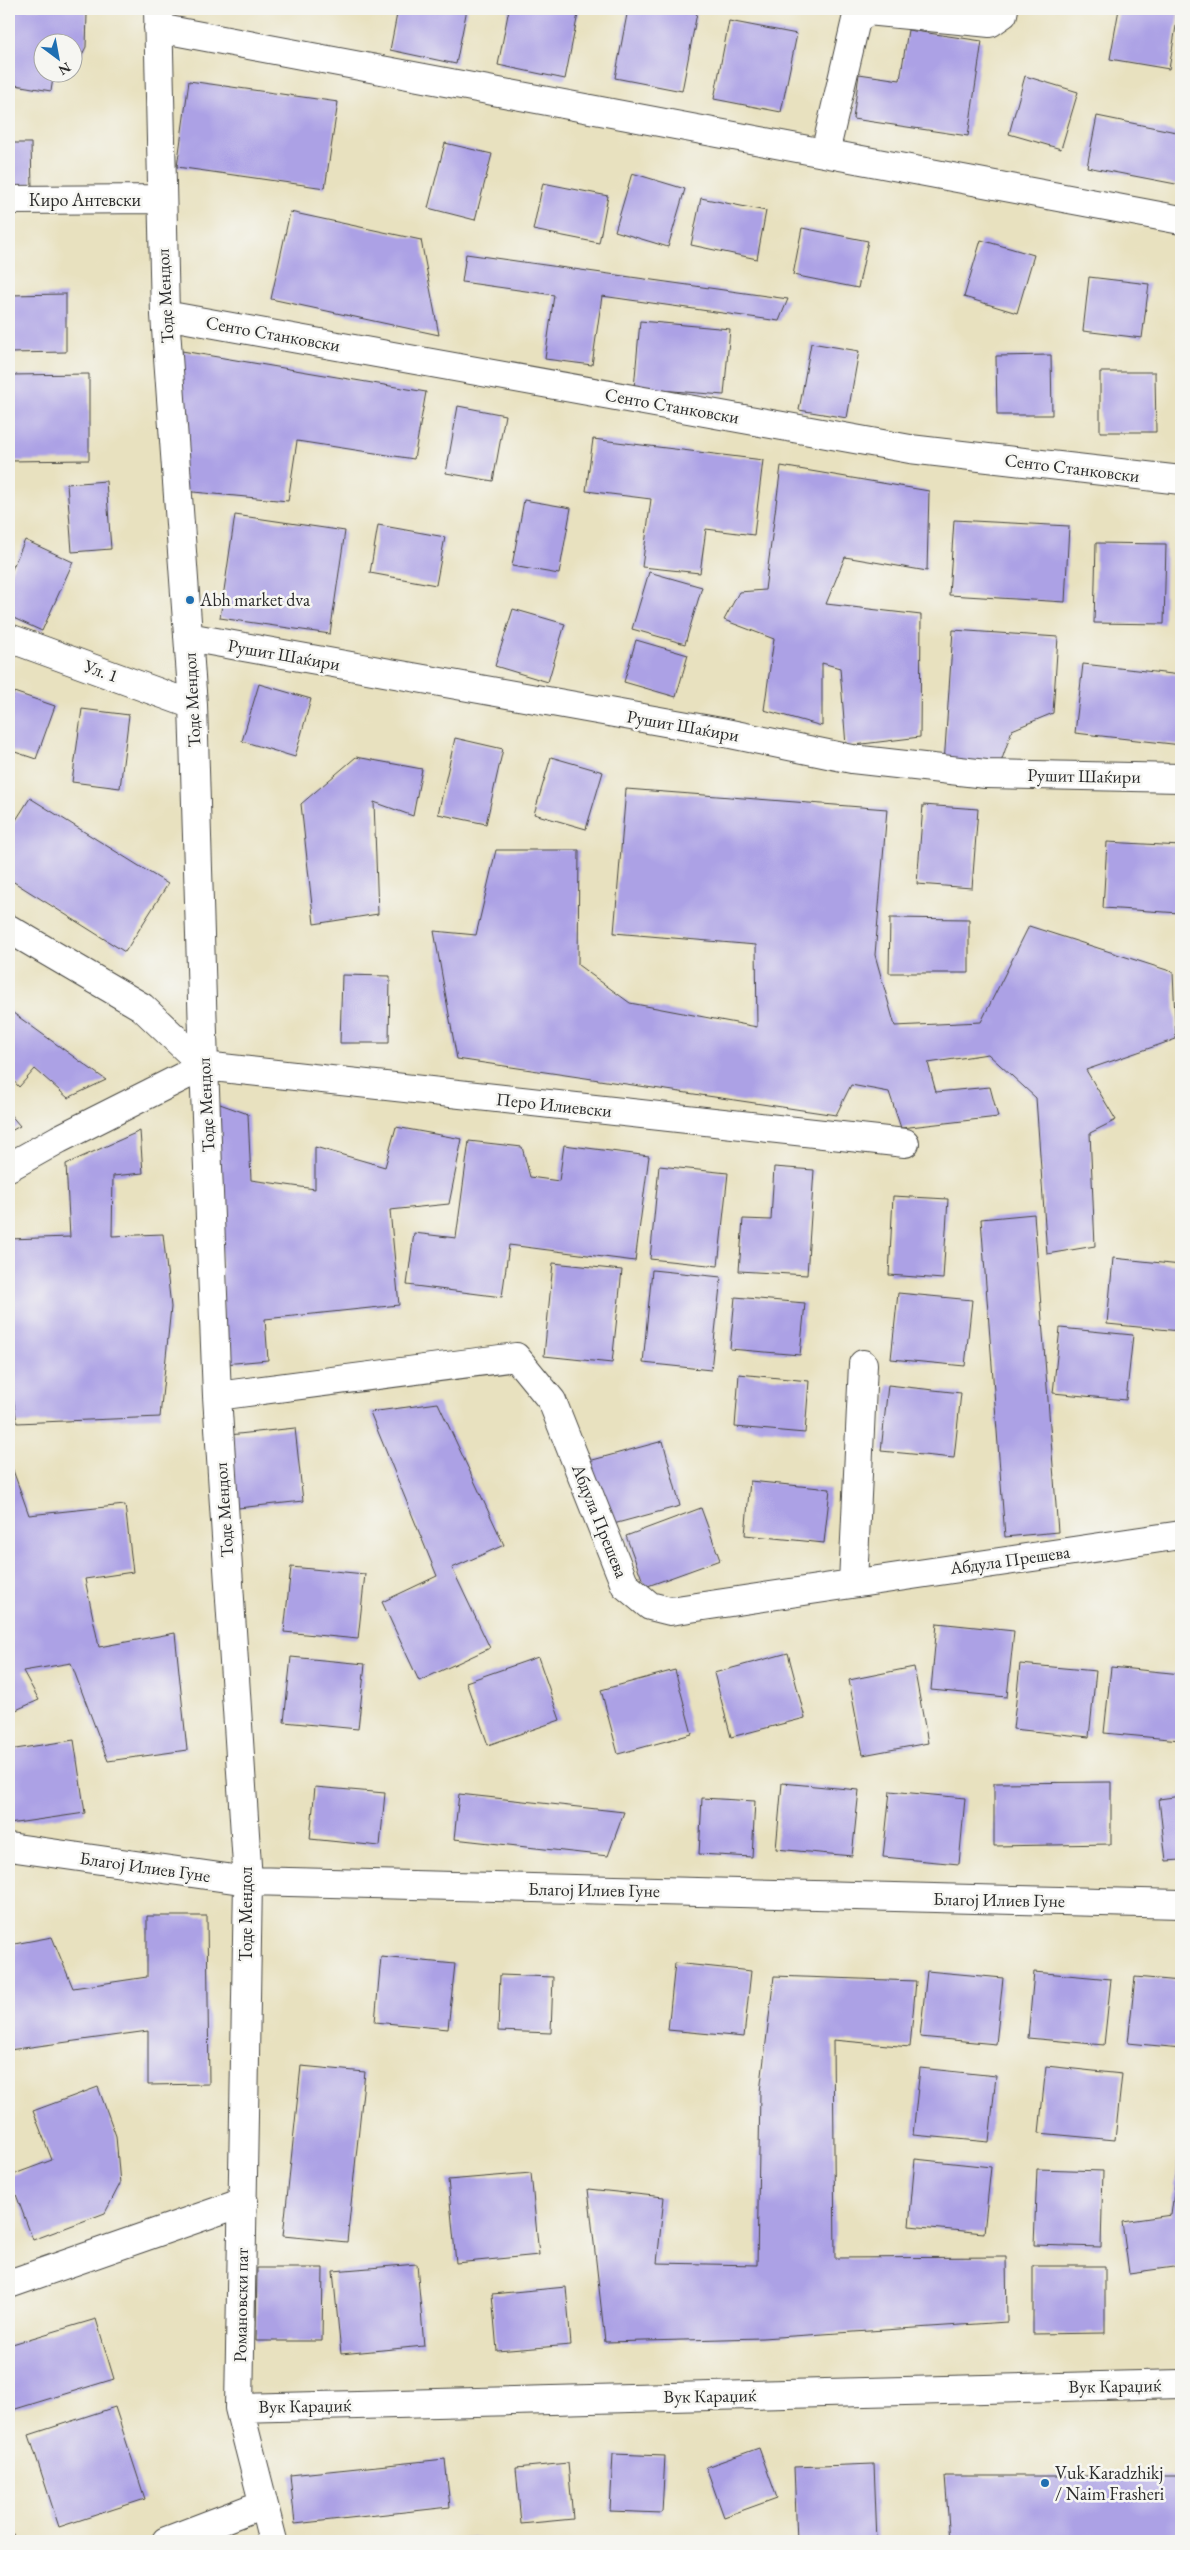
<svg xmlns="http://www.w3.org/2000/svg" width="1190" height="2550" font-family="'EB Garamond',serif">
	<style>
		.building { fill: #aca1e5 }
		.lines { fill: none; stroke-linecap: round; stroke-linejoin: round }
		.minor-casing { stroke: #474641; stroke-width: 30 }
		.minor { stroke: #fff; stroke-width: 28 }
		.poi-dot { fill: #1f6fb2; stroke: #f6f6f2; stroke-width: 2 }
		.labels { text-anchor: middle; stroke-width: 5; stroke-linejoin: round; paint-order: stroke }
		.street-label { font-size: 18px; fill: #2b2b2b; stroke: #f6f6f2 }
		.poi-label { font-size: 18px; fill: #2b2b2b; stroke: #f6f6f2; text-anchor: start }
	</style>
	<rect width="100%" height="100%" fill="#f6f6f2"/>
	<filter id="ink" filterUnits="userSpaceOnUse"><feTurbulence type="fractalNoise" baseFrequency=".02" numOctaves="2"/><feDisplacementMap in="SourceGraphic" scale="10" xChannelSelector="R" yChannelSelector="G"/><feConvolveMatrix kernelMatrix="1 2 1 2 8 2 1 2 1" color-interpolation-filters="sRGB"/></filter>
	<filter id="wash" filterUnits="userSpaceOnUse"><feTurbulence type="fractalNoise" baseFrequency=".0096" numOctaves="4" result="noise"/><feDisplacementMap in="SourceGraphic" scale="20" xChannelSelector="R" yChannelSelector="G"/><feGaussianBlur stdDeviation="1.12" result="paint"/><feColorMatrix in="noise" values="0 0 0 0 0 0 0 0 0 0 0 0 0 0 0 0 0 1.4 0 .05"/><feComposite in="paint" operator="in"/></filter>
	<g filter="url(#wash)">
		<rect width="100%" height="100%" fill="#e8e1bf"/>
		<g id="blocks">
			<path class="building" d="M9 9H83L87 14 86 47 74 70 72 42H42V72H54L51 91 9 84Z
				M398 9H467L456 64 390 50Z
				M509 9H579L565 79 498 65Z
				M628 9H675L697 13 682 91 615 78Z
				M1119 9H1142L1178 14 1169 69 1110 59Z
				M729 21 797 34 781 112 714 99Z
				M908 30 982 41 968 136 853 119 859 74 900 80Z
				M1025 76 1078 92 1061 149 1009 134Z
				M189 81 338 102 325 188 177 167Z
				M1097 116 1181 133V185L1087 167Z
				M9 143H31L32 188H9Z
				M445 143 492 154 475 220 428 208Z
				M632 173 685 189 668 247 615 231Z
				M543 183 608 196 599 243 533 230Z
				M701 198 766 211 757 259 691 245Z
				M290 212 421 240 439 335 271 299Z
				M802 228 868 241 858 288 793 275Z
				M981 240 1034 255 1017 313 964 297Z
				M466 254 788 299 779 321 602 296 592 365 545 359 554 295 462 282Z
				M1089 277 1149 284 1142 338 1083 331Z
				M66 294V352L9 353V295Z
				M640 321 730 329 724 395 634 388Z
				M811 343 859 351 847 418 799 410Z
				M182 351 426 392 414 459 297 441 288 501 183 491Z
				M1051 355 1052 415H997L996 356Z
				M1100 372H1155L1156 432H1100Z
				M89 374V460L9 461V375Z
				M458 406 505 415 493 481 446 473Z
				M593 439 763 460 754 535 706 529 700 573 642 567 651 499 586 491Z
				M781 466 929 491 927 571 845 557 826 604 921 615 920 737 846 746 840 668 822 663V726L764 710 774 639 724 620 739 592 765 590Z
				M106 481 111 549 72 552 67 484Z
				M524 500 571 508 559 574 512 566Z
				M235 515 345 531 330 634 220 618Z
				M954 520 1069 526 1065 602 949 595Z
				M378 525 445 537 436 585 370 573Z
				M25 540 73 562 42 631 9 616V576Z
				M1096 543 1166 544 1164 624 1094 623Z
				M649 572 702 587 685 644 632 629Z
				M513 609 565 624 548 682 495 666Z
				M953 630 1058 637 1053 713 1012 730 999 768 944 764Z
				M636 640 688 655 676 697 624 682Z
				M1083 664 1181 675V745L1075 733Z
				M259 684 311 699 295 757 242 741Z
				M14 692 55 706 36 759 9 750V707Z
				M82 709 129 715 120 788 72 782Z
				M455 738 503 749 486 824 438 814Z
				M356 757 422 769 413 816 374 802 378 914 314 924 301 804Z
				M551 757 603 772 586 829 534 814Z
				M626 789 887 809 875 955 895 1026 981 1022 1029 926 1173 972 1176 1039 1086 1070 1116 1120 1090 1133 1095 1246 1047 1254 1036 1098 988 1054 928 1063 936 1092 990 1087 998 1117 901 1128 889 1092 851 1085 836 1115 457 1059 434 931 476 935 496 850H579L578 965 630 1003 757 1027 756 945 614 933Z
				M30 798 168 884 125 952 9 879V831Z
				M923 805 978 809 972 888 917 884Z
				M1107 842 1181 846 1180 913 1103 908Z
				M890 918 969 919V973H889Z
				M342 975 390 976 389 1043H340Z
				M9 1010 106 1080 68 1098 35 1069 19 1087 9 1076Z
				M217 1103 248 1114 251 1180 315 1189V1147L385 1167 396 1127 462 1139 449 1204 390 1210 399 1305 265 1319 268 1360 224 1364Z
				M9 1113 20 1126 9 1132Z
				M140 1131 143 1173 113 1176 112 1236 163 1234 171 1307 160 1417 17 1423 9 1371V1239L70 1237 66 1164Z
				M469 1141 522 1147 530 1177 559 1181 564 1145 649 1156 635 1261 509 1245 502 1297 407 1285 414 1233 456 1238Z
				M659 1166 728 1173 718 1266 650 1259Z
				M774 1167 814 1170 807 1275 739 1271 743 1219 771 1220Z
				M893 1196 948 1199 943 1279 889 1275Z
				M1034 1214 1058 1532 1005 1537 981 1219Z
				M1113 1258 1181 1265 1180 1331 1107 1324Z
				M553 1263 622 1270 612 1363 544 1356Z
				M652 1270 721 1277 711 1370 643 1363Z
				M898 1293 972 1300 965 1366 891 1359Z
				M735 1297 805 1303 800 1355 730 1349Z
				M1060 1328 1133 1335 1126 1400 1053 1393Z
				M739 1374 809 1381 805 1433 735 1427Z
				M888 1385 961 1393 954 1458 881 1451Z
				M438 1403 504 1545 452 1568 490 1648 419 1681 382 1602 437 1576 370 1412Z
				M295 1428 303 1501 238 1508 229 1435Z
				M663 1441 680 1506 606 1526 589 1461Z
				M9 1459 29 1515 125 1505 133 1572 85 1579 99 1647 175 1633 187 1750 108 1761 71 1663 23 1671 39 1700 9 1713Z
				M750 1481 830 1489 824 1543 745 1535Z
				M701 1508 720 1560 645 1587 626 1536Z
				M291 1567 365 1574 358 1639 284 1632Z
				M937 1623 1014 1631 1007 1697 931 1690Z
				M788 1653 805 1718 731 1737 714 1673Z
				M291 1657 365 1664 358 1729 284 1722Z
				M538 1657 560 1720 488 1745 466 1682Z
				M1020 1664 1096 1671 1089 1737 1013 1729Z
				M914 1667 928 1743 863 1755 849 1680Z
				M1111 1667 1181 1674 1180 1740 1104 1733Z
				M675 1670 692 1734 618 1754 601 1690Z
				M74 1740 85 1813 9 1824V1750Z
				M1111 1782V1844L994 1846V1783Z
				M782 1783 859 1790 852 1856 776 1849Z
				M315 1787 385 1793 380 1846 310 1839Z
				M890 1791 965 1798 959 1864 883 1857Z
				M459 1794 624 1812 608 1856 454 1839Z
				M1181 1796V1860L1166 1861 1159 1799Z
				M702 1798 755 1801 752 1857 699 1854Z
				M147 1916H207L209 2084 148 2085V2031L9 2050V1945L52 1937 73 1988 147 1977Z
				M381 1957 455 1964 448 2029 375 2022Z
				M675 1963 751 1971 744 2037 668 2030Z
				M927 1971 1003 1978 996 2044 920 2037Z
				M1034 1972 1111 1979 1104 2045 1028 2038Z
				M500 1975 553 1977 551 2033 498 2031Z
				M774 1976 916 1981 910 2047 833 2040 835 2258 1006 2257 1007 2322 762 2338 605 2342 588 2189 664 2197 657 2263 757 2265 760 2092Z
				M1135 1977 1181 1981V2048L1128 2043Z
				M301 2066 365 2072 347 2242 283 2236Z
				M1046 2066 1122 2074 1115 2140 1039 2133Z
				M920 2068 996 2076 989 2142 913 2135Z
				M98 2087 116 2136 120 2184 105 2213 33 2240 9 2176 52 2160 33 2111Z
				M1180 2149 1181 2266 1129 2273 1122 2222 1171 2215Z
				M915 2159 991 2167 984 2233 909 2226Z
				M1037 2169 1103 2171 1101 2247 1034 2245Z
				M531 2173 539 2255 456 2263 448 2180Z
				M417 2264 424 2346 341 2354 333 2271Z
				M1033 2266H1105V2333L1033 2334Z
				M257 2268H323L322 2341H256Z
				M566 2287 571 2345 497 2351 492 2294Z
				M96 2319 114 2379 9 2411V2345Z
				M115 2407 145 2499 59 2527 29 2435Z
				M759 2448 777 2498 724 2517 706 2467Z
				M613 2454 665 2456 662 2513 610 2511Z
				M445 2459 450 2507 295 2524 290 2475Z
				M568 2463 573 2519 521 2524 516 2468Z
				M874 2464 877 2541H797L794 2467Z
				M945 2476H1181V2541H950Z
				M9 2521 15 2541H9Z
				M480 2537 481 2541H451V2540Z"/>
		</g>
	</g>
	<g filter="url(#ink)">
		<use href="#blocks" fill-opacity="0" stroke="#474641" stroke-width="1"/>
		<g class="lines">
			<g class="minor-casing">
				<path id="minor" d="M158 9 165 315 193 705 204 1066 217 1396 248 1881 239 2408 273 2541
					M158 28 1181 220
					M825 153 856 20 868 11 990 23 1003 14 1004 9
					M9 200 161 199
					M165 315 910 449 1181 480
					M188 637 721 732 852 759 986 774 1181 778
					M9 638 193 705
					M9 929 142 1007 204 1066
					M204 1066 905 1143
					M9 1167 59 1139 204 1066
					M217 1396 516 1357 552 1401 625 1585 650 1606 670 1611 1181 1535
					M853 1583 863 1364
					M9 1847 248 1881 1181 1904
					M9 2284 244 2202
					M239 2408 1181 2384
					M166 2541 263 2504"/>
			</g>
			<use href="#minor" class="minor"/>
		</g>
	</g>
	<g class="poi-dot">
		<circle cx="190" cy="600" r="5"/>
		<circle cx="1045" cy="2483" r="5"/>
	</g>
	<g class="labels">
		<g class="street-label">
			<text x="85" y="206">Киро Антевски</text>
			<text transform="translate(165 296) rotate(-93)" y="6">Тоде Мендол</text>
			<text transform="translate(273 334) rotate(10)" y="6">Сенто Станковски</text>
			<text transform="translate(672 406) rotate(10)" y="6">Сенто Станковски</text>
			<text transform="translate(1072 468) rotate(7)" y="6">Сенто Станковски</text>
			<text transform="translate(284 655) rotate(10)" y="6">Рушит Шаќири</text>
			<text transform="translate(101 671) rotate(20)" y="6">Ул. 1</text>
			<text transform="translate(192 700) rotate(-93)" y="6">Тоде Мендол</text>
			<text transform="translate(683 726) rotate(10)" y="6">Рушит Шаќири</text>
			<text transform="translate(1084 776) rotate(1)" y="6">Рушит Шаќири</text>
			<text transform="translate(206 1105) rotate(-93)" y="6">Тоде Мендол</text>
			<text transform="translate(554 1105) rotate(6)" y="6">Перо Илиевски</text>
			<text transform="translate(224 1510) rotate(-94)" y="6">Тоде Мендол</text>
			<text transform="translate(600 1521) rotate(68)" y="6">Абдула Прешева</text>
			<text transform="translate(1010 1560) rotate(-8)" y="6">Абдула Прешева</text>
			<text transform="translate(145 1867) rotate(8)" y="6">Благој Илиев Гуне</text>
			<text transform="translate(594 1890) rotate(1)" y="6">Благој Илиев Гуне</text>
			<text transform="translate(999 1900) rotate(1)" y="6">Благој Илиев Гуне</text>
			<text transform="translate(246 1914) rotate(-90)" y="6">Тоде Мендол</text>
			<text transform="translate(241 2305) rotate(-89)" y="6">Романовски пат</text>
			<text transform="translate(1115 2386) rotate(-1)" y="6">Вук Караџиќ</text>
			<text transform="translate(710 2396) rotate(-1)" y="6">Вук Караџиќ</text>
			<text transform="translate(305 2406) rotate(-1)" y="6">Вук Караџиќ</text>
		</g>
		<g class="poi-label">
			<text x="200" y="606">Abh market dva</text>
			<text x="1055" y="2479">Vuk Karadzhikj<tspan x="1055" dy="21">/ Naim Frasheri</tspan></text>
		</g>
	</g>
	<rect width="1190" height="2550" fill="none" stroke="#f6f6f2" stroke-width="30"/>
	<g transform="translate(58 58) rotate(148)"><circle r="24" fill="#f6f6f2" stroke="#a5a5a2"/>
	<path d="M0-4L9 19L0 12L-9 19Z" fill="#1f6fb2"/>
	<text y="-8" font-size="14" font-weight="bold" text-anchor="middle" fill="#2b2b2b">N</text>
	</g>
</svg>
